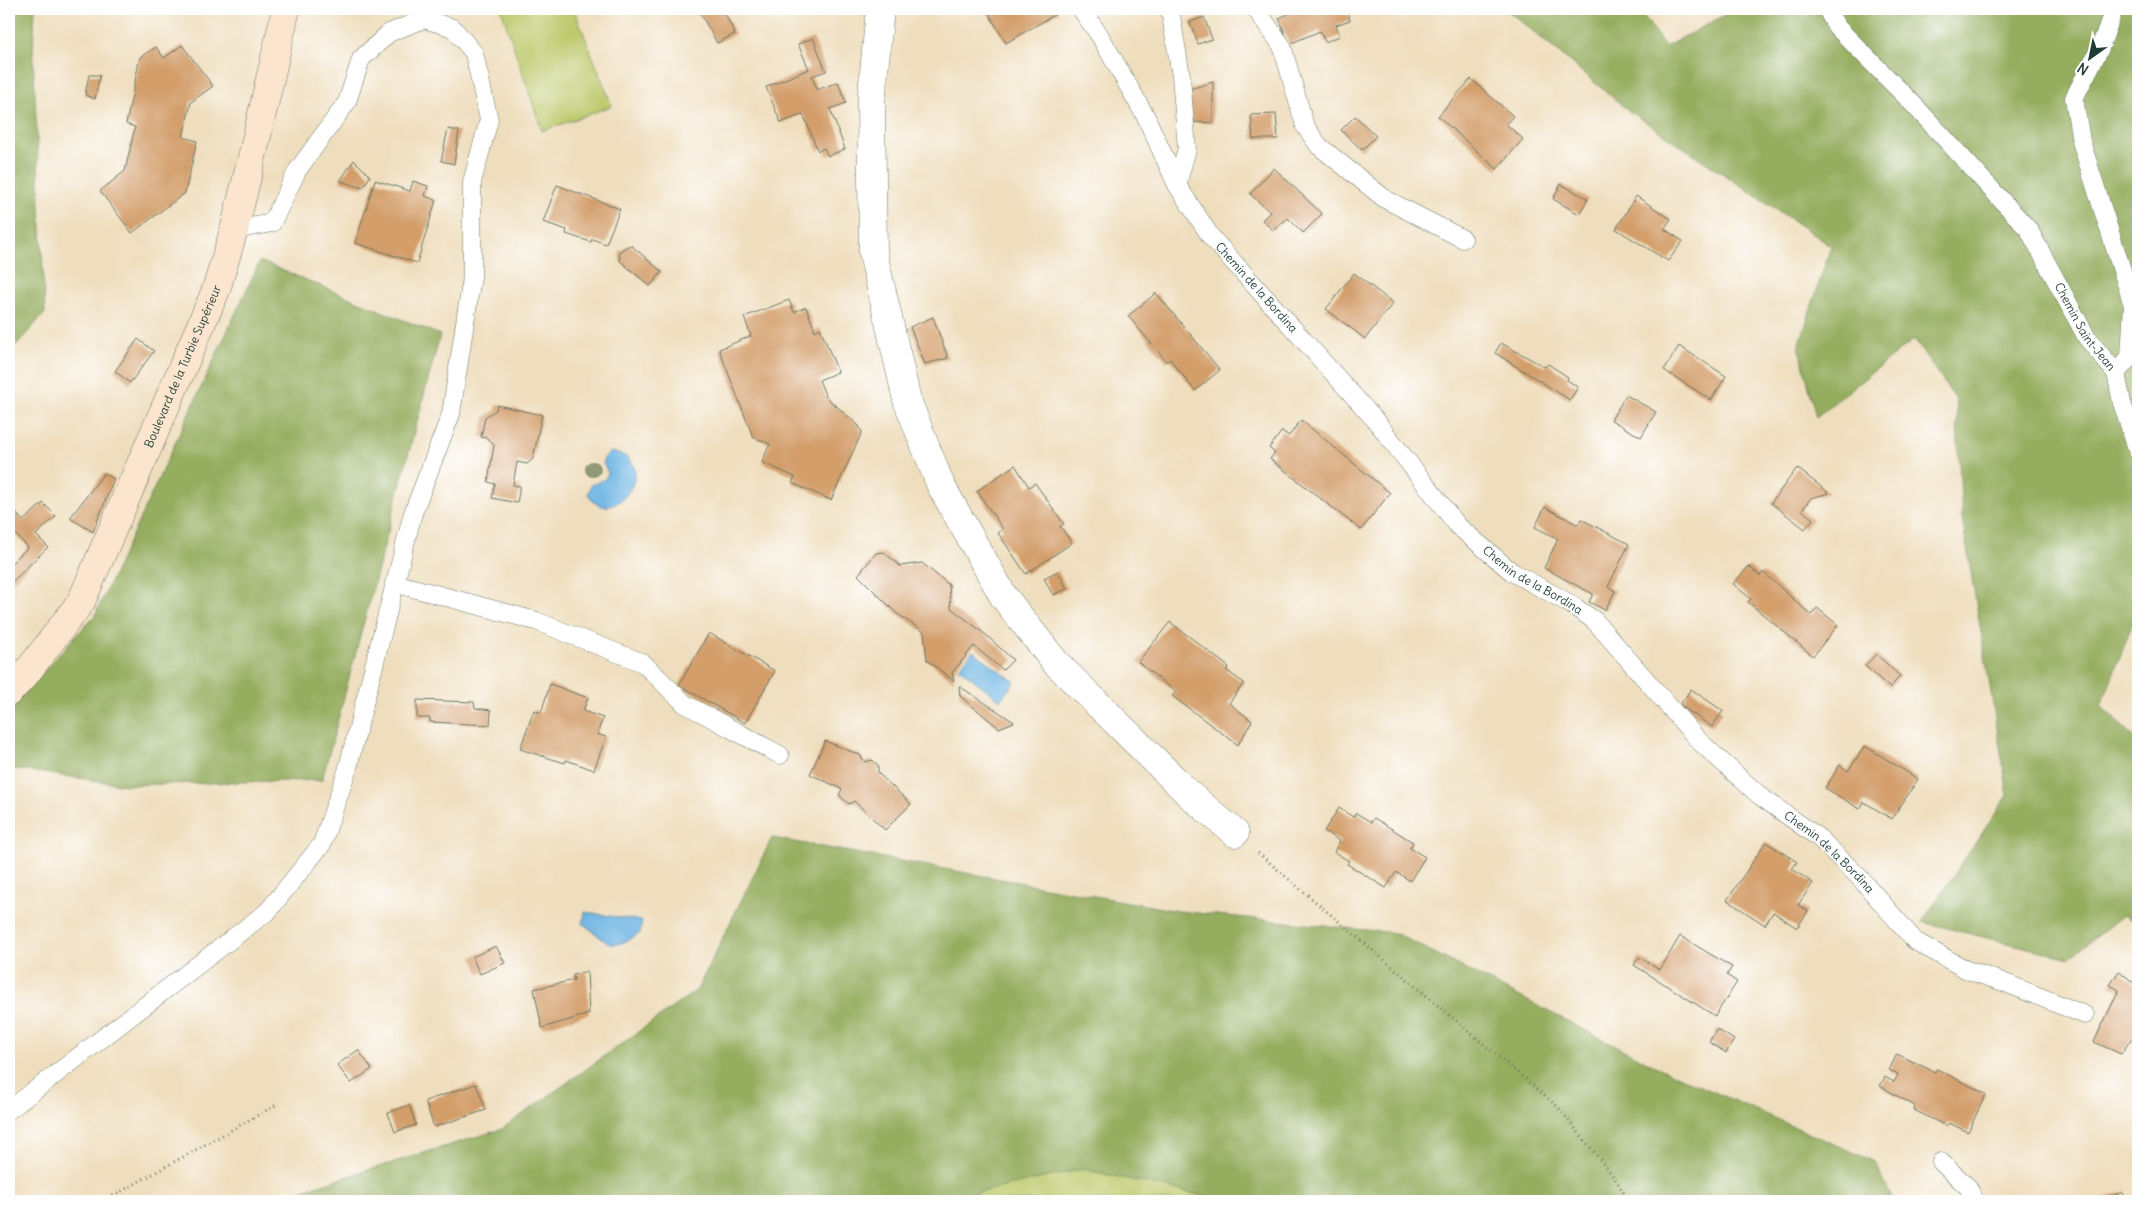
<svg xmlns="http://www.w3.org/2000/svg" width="2147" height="1210" font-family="Delius,sans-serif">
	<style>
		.green { fill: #bcc96a; stroke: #6e834f }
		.forest { fill: #95ad5e; stroke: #5a7549 }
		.water { fill: #6cb4e3; stroke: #46788c }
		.building { fill: #d39e6a }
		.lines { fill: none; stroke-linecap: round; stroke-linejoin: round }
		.lane-casing { stroke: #687564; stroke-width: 19 }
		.street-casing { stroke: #687564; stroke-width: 29 }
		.secondary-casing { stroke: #687564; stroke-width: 29 }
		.path { stroke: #687564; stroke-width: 3; stroke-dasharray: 1 4; stroke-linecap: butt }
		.lane { stroke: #fff; stroke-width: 18 }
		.street { stroke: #fff; stroke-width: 28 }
		.secondary { stroke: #fbe5cf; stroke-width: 28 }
		.tree { fill: #929979 }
		.labels { text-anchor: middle; stroke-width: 4; stroke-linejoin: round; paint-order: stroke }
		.street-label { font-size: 12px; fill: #1f3d34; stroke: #fff }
	</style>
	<rect width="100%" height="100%" fill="#fff"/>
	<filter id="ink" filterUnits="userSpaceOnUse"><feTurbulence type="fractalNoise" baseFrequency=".02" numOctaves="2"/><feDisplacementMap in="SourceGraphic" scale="10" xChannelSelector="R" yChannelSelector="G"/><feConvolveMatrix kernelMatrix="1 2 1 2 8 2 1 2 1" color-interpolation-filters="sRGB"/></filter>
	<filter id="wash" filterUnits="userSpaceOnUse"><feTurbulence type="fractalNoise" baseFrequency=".0096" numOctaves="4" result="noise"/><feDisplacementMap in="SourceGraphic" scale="20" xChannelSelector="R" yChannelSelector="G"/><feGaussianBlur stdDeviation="1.12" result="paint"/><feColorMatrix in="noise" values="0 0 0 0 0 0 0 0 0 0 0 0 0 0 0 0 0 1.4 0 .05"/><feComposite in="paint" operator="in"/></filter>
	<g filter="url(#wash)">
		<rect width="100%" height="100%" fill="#efdebd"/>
		<path class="green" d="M501 9H574L612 106 542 131Z
			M1083 1169 1227 1201H939Z"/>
		<path class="forest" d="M9 9H35L33 53 45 313 9 353Z
			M1506 9H1639L1665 47 1736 9H2138V610L2101 706 2138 741V924L2123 915 2069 958 1922 922 2008 795 1962 518 1956 400 1914 339 1816 417 1799 346 1831 246 1629 111Z
			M260 261 440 335 322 780 126 785 9 768V709L95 615Z
			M772 838 1178 911 1395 933 1657 1067 1875 1162 1893 1201H1227L1083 1169 939 1201H267L502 1129 697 990Z"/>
		<path class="water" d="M610 452C667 458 611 536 588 494L591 485C599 481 605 482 608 473L603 463 604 458Z
			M973 651 1015 682 1000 700 959 668Z
			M585 912 642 921 640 933C606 955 609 941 583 924Z"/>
		<g id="blocks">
			<path class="building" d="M698 9H723L735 34 717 43Z
				M986 9H1057L1059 12 1006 43Z
				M1300 9H1346L1350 20 1336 25 1340 36 1325 42 1320 31 1289 44 1279 18Z
				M1204 17 1212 39 1198 44 1190 22Z
				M813 38 826 71 812 76 817 90 838 82 846 103 830 109 845 149 828 156 824 148 818 151 803 114 781 123 766 87 809 69 798 44Z
				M182 45 213 86 191 102 183 137 197 141 185 193 132 233 100 191 125 171 135 127 126 124 140 57 156 47 164 58Z
				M89 75H100L95 99 85 95Z
				M1471 79 1513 116 1506 124 1523 139 1497 169 1438 116Z
				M1213 82V123L1190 122V89Z
				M1276 114 1278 139H1253L1251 115Z
				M1355 116 1376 136 1362 150 1341 130Z
				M448 129 459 131 454 164 441 161Z
				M354 160 370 176 363 188 340 181Z
				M1274 168 1322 214 1303 233 1288 218 1273 230 1262 220 1270 212 1250 194Z
				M375 180 410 191 413 181 428 186 425 196 436 200 417 263 355 243Z
				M1561 184 1588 199 1579 214 1553 199Z
				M557 185 620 209 606 244 592 239 591 242 566 234 567 230 543 222Z
				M1636 196 1671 219 1664 229 1683 241 1668 261 1616 229Z
				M627 246H632L662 272 650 286 620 261 619 252Z
				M1354 273 1393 303 1365 339 1326 309Z
				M1156 293 1220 370 1195 391 1170 359 1167 362 1128 316Z
				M789 300 794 312 806 307 815 331 820 328 838 372 819 380 826 397 859 426 862 432 831 500 792 483 795 477 762 462 770 444 753 437 719 349 751 336 744 317Z
				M933 317 948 358 925 364 910 327Z
				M138 339 154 351 130 383 115 371Z
				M1501 343 1545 367 1548 364 1568 377 1567 380 1578 387 1570 400 1495 353Z
				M1679 346 1726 376 1711 400 1664 370Z
				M1626 395 1656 412 1641 437 1611 420Z
				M497 405 542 415 533 459 527 464 517 462 513 485 520 486 517 503 492 498 495 484 488 482 494 445 487 438 481 437 485 417 496 410Z
				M1301 420 1390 493 1361 530 1270 459 1275 453 1269 448 1282 431 1289 436Z
				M1015 465 1029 487 1035 483 1064 524 1060 526 1072 543 1026 574 998 533 1003 529 977 491Z
				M1797 468 1829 493 1811 498 1802 510 1813 519 1805 529 1771 503Z
				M104 473 114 479 93 532 70 518Z
				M43 503 56 516 36 535 48 547 9 585V566L28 547 9 528V516L14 511 23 521Z
				M1545 507 1578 525 1581 519 1629 544 1608 587 1615 591 1605 610 1589 602 1593 594 1544 568 1558 539 1535 527Z
				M884 552 900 566 922 563 949 585 951 608 985 634 1013 660 1003 670 974 646 952 673 954 681 927 660 924 632 896 613 858 575 876 553Z
				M1749 566 1760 576 1763 572 1811 615 1817 608 1838 625 1813 656 1748 602 1751 599 1733 584Z
				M1058 571 1067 589 1053 595 1044 578Z
				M1170 622 1229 667 1226 670 1244 683 1229 703 1252 721 1238 745 1172 696 1176 692 1138 662Z
				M709 633 775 671 745 723 679 685Z
				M1876 654 1900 676 1890 688 1865 666Z
				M550 684 588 698 583 711 603 718 597 734 606 737 594 770 566 760 565 763 520 749 534 710 541 713Z
				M959 686 1014 722 999 728 960 696Z
				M1691 689 1723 711 1712 727 1680 705Z
				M417 700 474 702 475 708 491 710 490 725 430 722V718H417Z
				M825 741 860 755 865 762 872 760 878 765V773L911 804 885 830 854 801 849 804 839 795 842 789 810 774Z
				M1865 746 1918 779 1892 819 1864 802 1860 809 1825 788 1840 765 1848 771Z
				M1339 808 1353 817 1356 813 1371 822 1374 818 1413 842 1410 848 1425 857 1410 881 1396 872 1386 888 1347 864 1349 861 1334 852 1340 841 1324 831Z
				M1766 842 1797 862 1792 869 1813 883 1798 905 1808 911 1797 928 1773 912 1765 925 1727 900Z
				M1680 936 1732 967 1727 975 1737 982 1715 1016 1634 965 1639 957 1660 970Z
				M496 946 505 963 480 974 472 957Z
				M587 971 589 1014 542 1028 534 989 574 980 573 975Z
				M2119 971 2138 986V1041L2131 1039 2121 1054 2094 1042 2119 990 2110 985Z
				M1717 1029 1734 1040 1726 1053 1709 1042Z
				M358 1050 372 1069 351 1083 337 1065Z
				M1897 1054 1935 1072 1937 1069 1986 1094 1968 1132 1949 1123 1946 1126 1914 1110 1915 1106 1880 1086 1885 1077 1894 1082 1898 1075 1889 1070Z
				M476 1084 486 1110 434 1127 425 1101Z
				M409 1105 416 1125 395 1132 388 1113Z
				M2122 1192 2129 1201H2098Z"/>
		</g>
	</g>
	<g filter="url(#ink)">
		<use href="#blocks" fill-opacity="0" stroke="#687564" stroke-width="1"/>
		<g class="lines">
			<g class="lane-casing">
				<g id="lane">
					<path id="s1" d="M1081 9 1100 36 1146 117 1177 185 1211 237 1376 421 1458 526 1512 572 1567 602 1594 620 1699 741 1760 796 1819 838 1860 878 1915 941 1967 970 2003 982 2085 1015"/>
					<path d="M1170 9 1181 76 1187 149 1177 185"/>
					<path d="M1256 9 1282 46 1305 126 1319 146 1385 199 1463 239"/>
					<path id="s2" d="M1827 9 1836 26 1913 104 2029 230 2087 338 2116 373 2122 403 2138 452"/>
					<path d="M2114 9 2100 48 2074 98 2081 141 2133 305 2130 357 2116 373"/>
					<path d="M394 583 536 621 643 663 685 704 780 755"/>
					<path d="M9 1110 268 911 322 844 347 771 413 513 451 414 472 277V182L489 120 474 53 453 28 424 19 389 33 361 59 347 102 297 171 272 223 234 230"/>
					<path d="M1941 1162 1968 1187 1975 1201"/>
				</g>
			</g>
			<g class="street-casing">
				<path id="street" d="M880 9 871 104 873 253 907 400 941 486 1004 597 1055 662 1191 796 1235 833"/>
			</g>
			<g class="secondary-casing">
				<g id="secondary">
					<path id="s3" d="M9 692 24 676 81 602 216 290 234 230 253 153 286 9"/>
				</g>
			</g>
			<path class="path" d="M1258 853 1558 1107 1614 1177 1629 1201
				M104 1201 278 1104"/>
			<use href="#lane" class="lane"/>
			<use href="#street" class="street"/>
			<use href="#secondary" class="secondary"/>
		</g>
		<circle class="tree" cx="593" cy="469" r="8"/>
	</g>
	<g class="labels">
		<g class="street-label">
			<text dy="4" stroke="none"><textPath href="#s1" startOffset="331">Chemin de la Bordina</textPath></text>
			<text dy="4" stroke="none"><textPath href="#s2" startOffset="412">Chemin Saint-Jean</textPath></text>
			<text dy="4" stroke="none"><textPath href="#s3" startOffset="372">Boulevard de la Turbie Supérieur</textPath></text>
			<text dy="4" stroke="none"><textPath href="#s1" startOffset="736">Chemin de la Bordina</textPath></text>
			<text dy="4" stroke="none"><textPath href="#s1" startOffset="1141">Chemin de la Bordina</textPath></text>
		</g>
	</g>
	<rect width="2147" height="1210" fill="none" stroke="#fff" stroke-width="30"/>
	<g transform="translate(2090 58) rotate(213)" stroke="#ffffff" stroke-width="4" paint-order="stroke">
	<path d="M0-4L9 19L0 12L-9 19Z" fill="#1f3d34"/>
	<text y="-8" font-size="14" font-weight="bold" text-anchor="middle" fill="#1f3d34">N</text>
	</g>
</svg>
